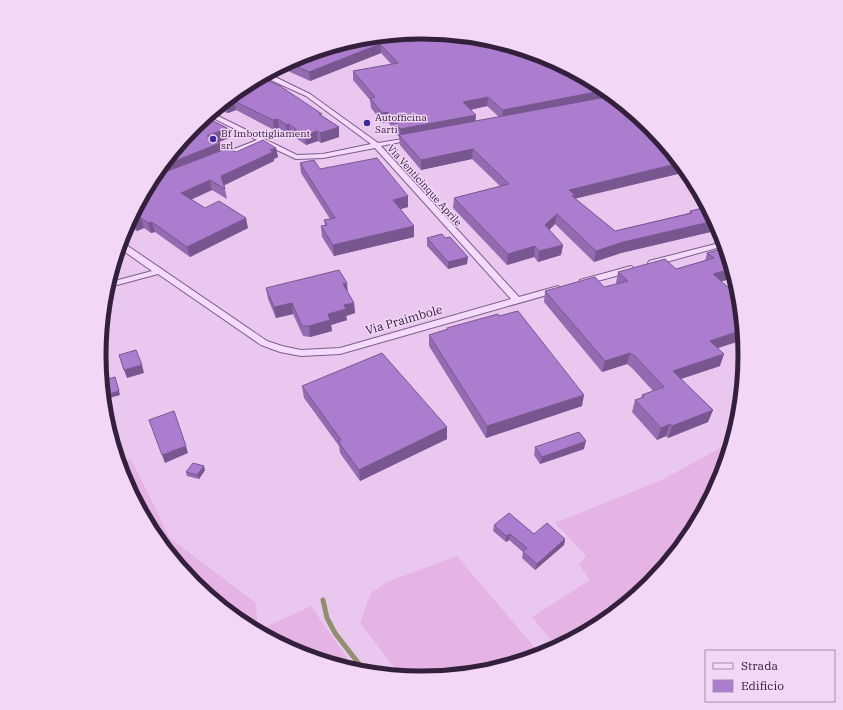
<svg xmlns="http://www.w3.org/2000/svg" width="843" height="710" font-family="'IBM Plex Serif',serif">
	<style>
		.farmland { fill: #e5b4e5 }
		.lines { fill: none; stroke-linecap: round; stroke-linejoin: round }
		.stream { stroke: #928f6e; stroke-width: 5 }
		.minor-casing { stroke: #7d5c8c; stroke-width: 2 }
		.minor { fill: #f5dbfa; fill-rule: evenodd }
		.wall { fill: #946bb1; fill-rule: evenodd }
		.shaded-wall { fill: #785790 }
		.building { fill: #ac7cce; stroke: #785790 }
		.poi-dot { fill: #3c2a9c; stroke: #f3d7f7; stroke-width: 1.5 }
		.labels { text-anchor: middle; stroke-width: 3; stroke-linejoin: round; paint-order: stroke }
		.far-poi-label { font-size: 10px; fill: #32203c; stroke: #f3d7f7; text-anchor: start }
		.far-street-label { font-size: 10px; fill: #32203c; stroke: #f3d7f7 }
		.street-label { font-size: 12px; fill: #32203c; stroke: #f3d7f7 }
		.rim { fill: none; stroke: #32203c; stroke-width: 5 }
	</style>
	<rect width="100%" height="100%" fill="#eac7ef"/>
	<path class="farmland" d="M731 442 720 479 690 535 650 584 601 624 557 647 532 617 590 580 579 565 586 556 555 523 664 479Z
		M131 459 170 538 256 603 257 621 247 626 242 623 193 583 153 534 123 478 118 463Z
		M457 556 541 655 484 672 421 678 401 676 360 623 371 593 387 582Z
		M311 606 356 671 298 653 257 631Z"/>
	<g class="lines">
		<path class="stream" d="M323 600 327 618 335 633 366 673"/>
		<g class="minor-casing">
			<path id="minor" d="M267 73 310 94 378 143 415 137V139L381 146 519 297 558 286 563 289 561 291 340 354 301 356 280 352 261 345 158 274 106 288 107 283 152 271 118 247 120 242H122L267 341 282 346 301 350 340 348 511 299 375 148 323 158 296 159 262 143 225 159H219V155L257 140 207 115 210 112 297 155 323 154 371 144 306 96 262 76Z
				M723 242 724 246 652 266 648 263 649 261Z
				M631 266 635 269 634 271 583 285 579 282 580 280Z"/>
		</g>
		<use href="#minor" class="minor"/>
	</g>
	<path class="wall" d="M436 33 485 38 650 127 690 176 694 182 682 173 575 198 615 231 689 213 690 211 707 207 719 230 621 253 594 262 555 224 549 230 563 245 561 255 538 262 534 257 507 265 453 208 454 198 500 186 472 159 421 170 400 145 399 137 388 122 383 123 371 108 370 100 353 80V71L391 64 381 53 310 81 279 67 276 68 298 56 359 38 408 42 440 37ZM487 106 499 117 475 121 476 115 471 110Z
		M242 86 322 116 339 127V137L321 143 318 141 306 145 290 134H287L279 128 274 130 236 110 228 113 224 112 218 114 212 111Z
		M208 114 209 118H208L227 128 229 138 218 142 220 143 221 150 236 152 276 148 278 157 274 159V161L224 185 227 199 212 190 191 199 205 208 248 228 190 257 155 232 151 233 144 228 137 231 127 225 153 175Z
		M300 163 320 169 408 196V207L400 209 414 226V237L334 256 322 237 321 226 325 225 324 220 330 219 301 173Z
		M427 238H445L467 264 448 269 427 246Z
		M725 248 722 282 718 348 720 366 680 379 713 410 708 422 668 438 666 436 657 440 632 412 635 400 641 398 642 395 653 391 632 368 627 364 602 372 544 302 545 291 604 287 617 284 616 283 618 272 676 269 705 261 707 253Z
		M347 283V291L354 303 355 313 346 316 347 320 331 325 332 331 310 337 303 336 293 314 276 318 268 299 266 288Z
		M447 328 582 406 486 438 429 346V335L447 330Z
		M302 386 447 427V439L360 481 340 453 339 446 304 398Z
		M535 447 584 449 540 464 534 455Z
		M205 470 199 479 187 476 186 472Z
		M494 525 534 534 565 539 564 545 535 570 522 558 523 552 509 540 506 542 493 531Z"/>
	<path class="shaded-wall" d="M380 44 381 53 310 81 309 72Z
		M606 90 615 98 502 119 503 110Z
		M488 97 487 106 462 111 463 102Z
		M234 101 236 110 228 113 226 104Z
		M223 102 224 112 218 114 216 107Z
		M388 112V122L383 123 382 113Z
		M208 114 209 118 199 121Z
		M476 115 475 124 401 137 400 129Z
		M278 119 279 128 274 130 273 120Z
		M289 124 290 134H287L286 125Z
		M339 127V137L321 143 320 133Z
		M227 128 229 138 209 146 207 136Z
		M317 131 318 141 306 145 305 136Z
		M220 143 221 153 149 182 153 175 160 167Z
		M276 148 278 157 274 159V161L223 186 221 176Z
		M473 149 472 159 421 170V160Z
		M680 163 683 167 682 173 574 199 569 190Z
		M210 180 212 190 184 203 181 193Z
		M408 196V207L394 211 393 200Z
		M557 214 555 224 543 236 545 225Z
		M141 218 144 228 137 231 134 221Z
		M246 218 248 228 190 257 187 247Z
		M714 221 719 230 621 253 594 262 596 251 623 242Z
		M152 222 155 232 151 233 148 223Z
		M414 226V237L334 256 333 245Z
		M563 245 561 255 538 262 539 251Z
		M535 246 534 257 507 265 508 254Z
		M468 257 467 264 448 269V262Z
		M731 269 734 278 709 285 713 274Z
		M347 283 348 294 343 284Z
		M738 296 734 307 732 298Z
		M292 303 293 314 276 318 274 307Z
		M354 303 355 313 346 316 347 320 331 325 332 331 310 337 309 326 344 305Z
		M742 330 743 340 706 352 710 341Z
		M630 353 627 364 602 372 605 361Z
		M724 354 720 366 669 383 673 371Z
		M142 365 144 373 127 378 124 370Z
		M115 377 120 395 103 400V396Z
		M584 395 582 406 486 438 487 426Z
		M713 410 708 422 668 438 672 426Z
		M670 424 666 436 657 440 661 428Z
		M447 427V439L360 481 359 470Z
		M586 441 584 449 540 464 542 457Z
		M186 446 188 453 165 463 162 455Z
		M204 466 205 470 199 479 197 475Z
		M510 534 509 540 506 542V536Z
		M565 539 564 545 535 570 537 564Z"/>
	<path class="building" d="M389 35 408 42 449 36 447 35 485 38 545 57 601 87 606 90 503 110 488 97 463 102 476 115 400 129 388 112 382 113 370 98 375 97 353 71 398 63 380 44 309 72 287 62 298 56 359 38Z
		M260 77 280 86 322 114H319L339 127 320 133 317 131 305 136 289 124 286 125 278 119 273 120 234 101 226 104 223 102 242 86Z
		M612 96 650 127 680 163 569 190 575 195 572 196 615 231 692 213 690 211 707 207 714 221 623 242 596 251 557 214 545 225 563 245 539 251 535 246 508 254 454 198 509 184 473 149 421 160 399 135Z
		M205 117 227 128 207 136 220 143 160 167 193 126Z
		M263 140 276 148 270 150 273 152 221 176 225 189 210 180 181 193 205 208 219 201 246 218 187 247 152 222 148 223 141 218 134 221 130 218 152 177 228 148 236 152Z
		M377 158 408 196 393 200 414 226 333 245 321 226 327 225 324 220 335 218 300 163 314 160 320 169Z
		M442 234 445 238 450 237 468 257 448 262 427 238Z
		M725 248 731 269 713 274 738 296 732 298 740 305 742 330 710 341 724 354 673 371 713 410 672 426 670 424 661 428 635 400 644 397 642 395 664 387 635 356 630 353 605 361 545 291 595 277 604 287 628 281 618 272 665 259 676 269 714 258 707 253Z
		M339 270 347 283 343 284 354 303 344 305 346 309 328 314 330 320 309 326H302L292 303 274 307 266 288Z
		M518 311 584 395 487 426 429 335 448 329 447 328 498 314 499 316Z
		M136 350 142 365 124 370 119 355Z
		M382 353 447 427 359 470 338 441 341 440 302 386Z
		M115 377 119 391 103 396 101 381Z
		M174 411 186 446 162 455 149 420Z
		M579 432 586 441 542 457 535 447Z
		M193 463 204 466 197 475 186 472Z
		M509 513 534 534 547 523 565 539 537 564 523 552 527 548 510 534 506 536 494 525Z"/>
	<g class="poi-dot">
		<circle cx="367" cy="123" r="4"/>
		<circle cx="213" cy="139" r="4"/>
	</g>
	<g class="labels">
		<g class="far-poi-label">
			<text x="375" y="121">Autofficina<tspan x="375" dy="12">Sarti</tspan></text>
			<text x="221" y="137">Bf Imbottigliament<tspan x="221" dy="12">srl</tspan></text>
		</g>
		<g class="far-street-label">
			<text transform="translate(425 185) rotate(48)" y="4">Via Venticinque Aprile</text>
		</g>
		<g class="street-label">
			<text transform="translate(404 320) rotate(-16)" y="4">Via Praimbole</text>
		</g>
	</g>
	<path d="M0 0H843V710H0ZM106 355a316 316 0 1 1 632 0a316 316 0 1 1-632 0Z" fill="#f3d7f7" fill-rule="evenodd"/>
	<path class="rim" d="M106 355a316 316 0 1 1 632 0a316 316 0 1 1-632 0Z"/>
	<rect x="705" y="650" width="130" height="52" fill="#f3d7f7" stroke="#a68eac"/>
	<rect x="713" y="663" width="20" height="6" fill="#f5dbfa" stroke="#a68eac"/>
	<text x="741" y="670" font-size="12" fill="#32203c">Strada</text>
	<rect x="713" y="680" width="20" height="12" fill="#ac7cce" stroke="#a68eac"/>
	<text x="741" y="690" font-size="12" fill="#32203c">Edificio</text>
</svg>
